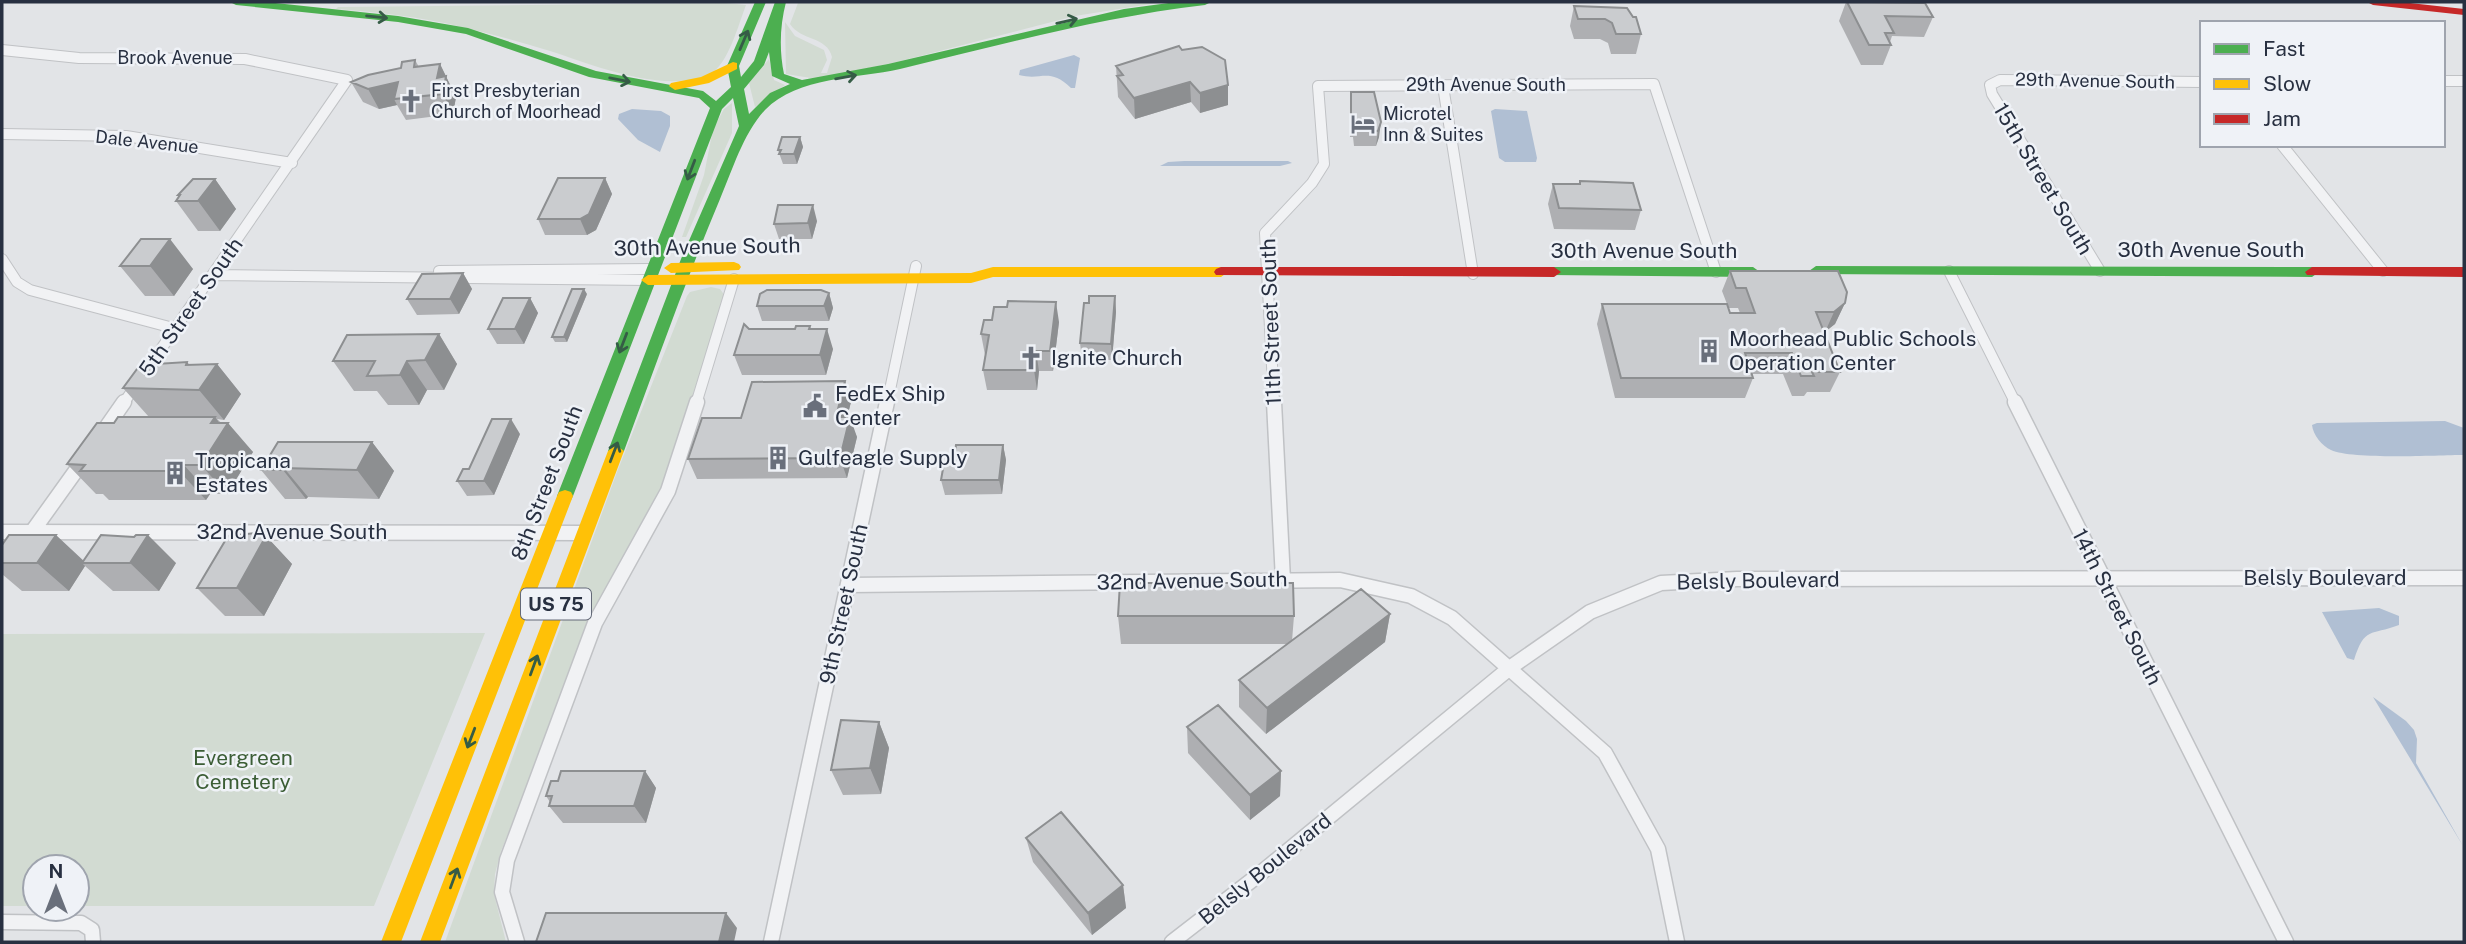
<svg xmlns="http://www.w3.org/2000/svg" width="2466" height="944" font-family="'Public Sans',sans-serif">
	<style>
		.green { fill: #d2dbd2 }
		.water { fill: #b0bfd3 }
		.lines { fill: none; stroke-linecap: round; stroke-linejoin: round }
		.street-far1-casing { stroke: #c0c2c5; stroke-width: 12 }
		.street-casing { stroke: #c0c2c5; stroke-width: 17 }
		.street-far1 { stroke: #f1f2f4; stroke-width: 10 }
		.street { stroke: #f1f2f4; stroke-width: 14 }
		.fast { fill: #4caf50; fill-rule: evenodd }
		.slow { fill: #ffc107; fill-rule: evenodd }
		.jam { fill: #c62828; fill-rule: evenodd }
		.wall { fill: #aeafb2; fill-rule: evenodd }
		.shaded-wall { fill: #8d8f91 }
		.building { fill: #cacccf; stroke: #8d8f91; stroke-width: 2 }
		.oneway { stroke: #355c46 }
		.labels { text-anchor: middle; stroke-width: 5; stroke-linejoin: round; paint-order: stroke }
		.far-street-label { font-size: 18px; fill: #283041; stroke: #eff2f7 }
		.far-poi-label { font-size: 18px; fill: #283041; stroke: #eff2f7; text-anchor: start }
		.shield { fill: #eff2f7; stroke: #646a78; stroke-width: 2 }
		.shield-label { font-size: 19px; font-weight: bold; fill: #283041 }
		.street-label { font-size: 21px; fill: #283041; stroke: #eff2f7 }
		.poi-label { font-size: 21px; fill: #283041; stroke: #eff2f7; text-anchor: start }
		.park-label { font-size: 21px; fill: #3b5d35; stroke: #eff2f7 }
	</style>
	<rect width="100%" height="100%" fill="#e2e4e7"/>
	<path class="green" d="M1163 2 1075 16 897 62 817 79 786 74 785 22 795 36 824 50 827 60 821 73H827L832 57C827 36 801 41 790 24L798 3Z
		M726 3 746 5C739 23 728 65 710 74 664 95 594 65 550 51 521 42 492 34 462 27 421 17 379 12 336 9L338 7Z
		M769 59 774 80 785 85 755 107 749 83Z
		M732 103V133L686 237H682L704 175 713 129 724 109Z
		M711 287 720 289 725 296 663 486 588 621 544 744 501 851 495 874 494 894 506 942H445L617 472 687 296 690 292Z
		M485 633 374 906H77V867H35V906H2V634Z"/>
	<path class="water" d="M1074 55 1080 58 1075 88H1071C1049 67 1042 81 1019 75L1020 70Z
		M632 109 661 111 670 116V126L660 152 638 140 618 119 619 114Z
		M1495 109 1527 111 1537 158 1536 162H1505L1499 158 1491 111Z
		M1184 161H1288L1292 163 1280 166H1160L1168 162Z
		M2445 421 2464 428V455C2436 455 2353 460 2331 450 2322 446 2313 435 2312 425L2317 423Z
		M2379 608 2399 616V625C2370 636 2365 626 2354 660L2347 658 2322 612Z
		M2373 697 2406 721 2414 730 2417 739 2416 763 2463 846Z"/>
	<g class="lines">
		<g class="street-far1-casing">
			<path id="street-far1" d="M2 50 79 58 245 59 347 80 123 404
				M2443 81H2464
				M1443 86 1473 274
				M2 134 126 136 292 163
				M2282 145 2383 271
				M2 259 17 282 30 290 177 329
				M439 271 652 269
				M1949 271 2016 404
				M2100 271 1992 94 1990 85 2000 80 2202 82
				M214 275 648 280
				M696 404 734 279
				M887 404 916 266
				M1274 404 1265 233 1312 183 1324 164 1318 86 1654 84 1716 272"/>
		</g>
		<g class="street-casing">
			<path id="street" d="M1274 402 1283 580
				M2015 402 2286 942
				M101 435 124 402
				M2 532 583 533
				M32 532 85 458
				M849 585 1340 580 1411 596 1452 618 1605 753 1658 849 1677 942
				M2 922 81 923 92 930 93 942
				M517 942 502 892 507 860 595 623 668 491 697 402
				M771 942 887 402
				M1172 942 1256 877 1511 667 1590 612 1661 583 1737 579 2464 578"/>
		</g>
		<use href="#street-far1" class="street-far1"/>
		<use href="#street" class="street"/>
		<path class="fast" d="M230 2H266L398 16 468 28 596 71 703 91 716 101 731 87 727 66 755 2H766L739 66 741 77 754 61 775 2H786C780 25 779 50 784 74L802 80 888 64 1124 9 1176 2H1211L1205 5C1101 17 1001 45 900 69 857 79 798 76 765 110 743 134 733 169 720 199 685 282 655 367 624 451L621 455H611L608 451 681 259 739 126 733 98 722 109 573 496 571 500H559L557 496 710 108 699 98 589 77 466 34 398 22 236 5ZM769 52 772 76 790 84 770 93 749 114 744 89 764 65Z
			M1816 266 2312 267 2319 272 2312 277 1811 274 1809 271Z
			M1554 267H1753L1760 272 1753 277 1549 275 1547 272 1549 269Z"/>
		<path class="slow" d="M733 62 737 63V69L709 83 675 90 669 86 671 83 701 77Z
			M734 262 739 264 741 267 739 270 671 273 664 268 671 263Z
			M993 267H1221L1228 272 1221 277H993L971 283 648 285 641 280 648 275 971 273Z
			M616 445 624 451 440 942H420L608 451Z
			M565 490 571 492 573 496 401 942H381L557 496 559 492Z"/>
		<path class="jam" d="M2367 2H2401L2464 9V15L2373 5Z
			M1221 267H1554L1561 272 1554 277 1216 275 1214 272 1216 269Z
			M2312 267H2464V277L2307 275 2305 272Z"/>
	</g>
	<path class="wall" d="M1846 2 1933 17 1924 37 1892 36 1890 42 1891 45 1883 65H1861L1839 21Z
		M1574 6 1641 34 1636 54H1611L1608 43 1600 39H1574L1570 26Z
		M1179 46 1228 105 1200 113 1191 102 1135 119 1118 97 1116 66Z
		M415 60 419 67 440 64 456 97 453 114 406 120 397 105 379 109 363 102 351 82 401 68Z
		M1351 92H1374L1379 137 1376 146H1354L1353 137H1350Z
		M800 137 803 147 797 164H783L778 150Z
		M605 178 612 194 596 230 587 235H545L538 219Z
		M215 179 236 209 220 231H198L176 201 179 197 178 195Z
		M1580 181 1641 210 1635 230 1554 229 1548 204 1553 184H1579Z
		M817 221 812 239H779L774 224Z
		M141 239 193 269 174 296H145L120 266Z
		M1730 271 1845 303 1835 324 1824 332 1840 372 1830 392H1807L1804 396H1792L1783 374H1752L1753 378 1745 398H1615L1597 324 1602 304H1727L1722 291ZM1728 308H1738L1740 313H1730Z
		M463 273 472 289 459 314 417 315 407 299Z
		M829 293 833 308 829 321H762L757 306Z
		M587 294 567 342H555L552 337Z
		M1115 296 1116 312 1112 360 1082 359 1080 343 1089 303Z
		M530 298 538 313 524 344H497L488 329Z
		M1059 322 1053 371H1039L1037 390H987L983 370 985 355 981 334Z
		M810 326 811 329 833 349 826 375H742L734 355 749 329H795Z
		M439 334 457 364 444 390H427L419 405H388L377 391H354L333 361Z
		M187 362 189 365 217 364 241 394 224 420 217 419 253 452 227 494H210L206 500H109L103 494H96L67 464 114 423 149 417 123 388Z
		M845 381 851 402 847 417 857 437 847 478 697 479 688 459 741 418Z
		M520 434 494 495 467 496 457 481 469 469Z
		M372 442 394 471 379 499 308 497 306 499H285L261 470Z
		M1003 445 1006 460 1002 494 945 495 941 480 953 463Z
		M259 536H266L292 564 264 616H225L197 588Z
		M2 545 84 561 176 563 159 591H113L85 566 69 591H22L2 574Z
		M1390 614 1385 642 1266 734 1239 707V680L1288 644H1121L1118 616H1294L1292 641Z
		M879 722 889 748 881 794 843 795 831 770Z
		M1187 727 1281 771 1280 796 1250 820 1188 753Z
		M645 771 656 788 646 823H563L549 806 550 802 546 796 558 781Z
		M1026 838 1123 885 1126 908 1092 935 1033 862Z"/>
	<path class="shaded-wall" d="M440 64 456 97 453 114 443 94 437 78Z
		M398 82 394 99 397 105 379 109 368 89Z
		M1190 82 1191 102 1135 119 1134 98Z
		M1228 85V105L1200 113V93Z
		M1381 122 1379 137 1376 146 1378 131Z
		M800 137 803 147 797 164 794 154Z
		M605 178 612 194 596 230 587 235 580 219Z
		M215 179 236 209 220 231 198 201Z
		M813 205 817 221 812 239 808 223Z
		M170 239 193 269 174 296 150 266Z
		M463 273 472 289 459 314 450 299Z
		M584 289 587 294 567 342 564 337Z
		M829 293 833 308 829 321 824 306Z
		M1115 296 1116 312 1112 360 1111 344Z
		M530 298 538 313 524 344 515 329Z
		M1056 302 1059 322 1053 371 1050 351Z
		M1845 303 1835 324 1825 332 1834 312Z
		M827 329 833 349 826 375 820 355Z
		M439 334 457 364 444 390 425 360Z
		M1036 351 1039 371 1037 390 1034 370Z
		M407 361 427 390 419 405 400 375Z
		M187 362 204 383 217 364 241 394 224 420 199 390 186 365Z
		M845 381 851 402 842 437 836 417Z
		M215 417 224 429 228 423 253 452 227 494 201 465 211 423Z
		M850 417 857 437 847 478 840 458Z
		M511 419 520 434 494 495 484 481Z
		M372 442 394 471 379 499 357 470Z
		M1003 445 1006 460 1002 494 999 480Z
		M184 465 210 494 206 500 179 471Z
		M284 468 308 497 306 499 283 470Z
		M257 533 264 541 266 536 292 564 264 616 237 588Z
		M56 535 86 563H82L85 566 69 591 37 563Z
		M148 535 176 563 159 591 130 563Z
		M1390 614 1385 642 1266 734 1267 708Z
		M879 722 889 748 881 794 870 768Z
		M645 771 656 788 646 823 634 806Z
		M1281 771 1280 796 1250 820V795Z
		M1123 885 1126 908 1092 935 1088 913Z
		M726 913 737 928 734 942H719Z"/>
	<path class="building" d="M1847 2 1925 3 1933 17 1885 16 1894 33H1885L1891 45H1869Z
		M1574 6 1627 8 1633 17H1636L1641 34H1616L1612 23 1605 19H1578Z
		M1179 46 1182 50 1202 47 1225 60 1228 85 1200 93 1190 82 1134 98 1117 76 1123 75 1116 66Z
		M415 60 414 67 440 64 437 78 446 76 443 94 394 99 398 82 368 89 351 82 368 75 401 68 402 62Z
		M1351 92H1374L1381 122 1378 131H1356L1355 122H1351Z
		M782 137H800L794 154H779L781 150H778Z
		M558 178H605L589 214 580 219H538Z
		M193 179H215L198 201H176L180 195H178Z
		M1580 181 1633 183 1641 210 1559 208 1553 184H1580Z
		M778 205H813L808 223 774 224Z
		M141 239H170L150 266H120Z
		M1730 271H1838L1847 292 1845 303 1834 312H1816L1840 372H1812L1814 376H1801L1792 353H1745L1753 378H1621L1602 304H1727L1730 313H1755L1746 288H1736Z
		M463 273 450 299H407L422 274Z
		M572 289H584L564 337H552Z
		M767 290H821L829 293 824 306H757L760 294Z
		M1089 296H1115L1111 344 1080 343 1084 303H1089Z
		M503 298H530L515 329H488Z
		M1008 301 1056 302 1050 351H1036L1034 370H983L989 335 981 334 984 320H992L994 307H1007Z
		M744 324 749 329H795L796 326H810L809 329H827L820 355H734Z
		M439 334 425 360 407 361 400 375 367 376 375 361H333L347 335Z
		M187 362 186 365 217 364 199 390 123 388 140 365Z
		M845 381 836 417H850L840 458 688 459 702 418H741L752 382Z
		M118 417H215L211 423H228L201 465H184L179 471H80L85 465 67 464 97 423H114Z
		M492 419H511L484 481H457L463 469H469Z
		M278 442H372L357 470 284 468 283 470H261Z
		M956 445H1003L999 480H941L944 463H953Z
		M257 533 256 536H266L237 588H197L228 536Z
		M9 535H56L37 563H2V545Z
		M101 535 134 537 136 535H148L130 563H82Z
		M1120 583H1293L1294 616H1118Z
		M1361 589 1390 614 1267 708 1239 680Z
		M1218 705 1281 771 1250 795 1187 727Z
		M841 720 879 722 870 768 831 770Z
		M561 771H645L634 806H549L552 796H546L551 781H558Z
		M1061 812 1123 885 1088 913 1026 838Z
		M546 913H726L719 942H536Z"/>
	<defs><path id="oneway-shaft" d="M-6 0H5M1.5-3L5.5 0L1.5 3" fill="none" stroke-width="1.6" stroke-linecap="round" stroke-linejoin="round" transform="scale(1.75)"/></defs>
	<g class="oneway">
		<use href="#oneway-shaft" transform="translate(377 17) rotate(6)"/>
		<use href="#oneway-shaft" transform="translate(1067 21) rotate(-13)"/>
		<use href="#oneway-shaft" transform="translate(744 40) rotate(-67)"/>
		<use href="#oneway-shaft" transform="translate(846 77) rotate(-10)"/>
		<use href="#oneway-shaft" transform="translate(620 80) rotate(11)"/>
		<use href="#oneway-shaft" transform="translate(691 170) rotate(111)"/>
		<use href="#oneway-shaft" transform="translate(623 343) rotate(111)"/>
		<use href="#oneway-shaft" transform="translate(614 452) rotate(-69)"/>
		<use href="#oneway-shaft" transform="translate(534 665) rotate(-70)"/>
		<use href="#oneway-shaft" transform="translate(471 738) rotate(111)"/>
		<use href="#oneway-shaft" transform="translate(454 878) rotate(-70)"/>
	</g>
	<defs>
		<g id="church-bare" transform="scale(1.89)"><path d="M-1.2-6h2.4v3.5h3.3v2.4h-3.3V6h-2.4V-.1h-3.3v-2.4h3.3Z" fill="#696f7b" stroke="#eff2f7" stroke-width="2.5" paint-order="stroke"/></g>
		<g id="hotel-bare" transform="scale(1.89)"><path d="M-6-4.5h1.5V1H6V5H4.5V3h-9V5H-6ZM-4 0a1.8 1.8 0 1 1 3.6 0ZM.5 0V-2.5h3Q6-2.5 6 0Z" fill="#696f7b" stroke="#eff2f7" stroke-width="2.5" paint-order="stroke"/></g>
		<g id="building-bare" transform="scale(1.89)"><path d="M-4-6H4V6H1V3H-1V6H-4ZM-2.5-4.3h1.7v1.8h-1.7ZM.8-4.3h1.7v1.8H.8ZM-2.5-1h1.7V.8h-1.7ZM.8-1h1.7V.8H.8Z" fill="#696f7b" stroke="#eff2f7" stroke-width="2.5" paint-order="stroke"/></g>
		<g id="civic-bare" transform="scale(1.89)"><path d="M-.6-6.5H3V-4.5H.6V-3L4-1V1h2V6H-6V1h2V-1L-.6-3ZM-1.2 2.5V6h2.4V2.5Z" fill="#696f7b" stroke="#eff2f7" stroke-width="2.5" paint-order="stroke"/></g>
	</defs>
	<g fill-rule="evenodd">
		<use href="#church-bare" x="411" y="101"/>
		<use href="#hotel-bare" x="1363" y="124"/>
		<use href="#building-bare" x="1709" y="351"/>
		<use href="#church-bare" x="1031" y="358"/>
		<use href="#civic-bare" x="815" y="406"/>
		<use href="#building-bare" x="778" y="458"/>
		<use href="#building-bare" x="175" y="473"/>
	</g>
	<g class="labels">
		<g class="far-street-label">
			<text x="175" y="64">Brook Avenue</text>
			<text transform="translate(2095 81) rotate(1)" y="6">29th Avenue South</text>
			<text x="1486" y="91">29th Avenue South</text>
			<text transform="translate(147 142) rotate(6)" y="6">Dale Avenue</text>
		</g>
		<g class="far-poi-label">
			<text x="431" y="97">First Presbyterian<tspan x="431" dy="21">Church of Moorhead</tspan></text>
			<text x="1383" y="120">Microtel<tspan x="1383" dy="21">Inn &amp; Suites</tspan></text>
		</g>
		<rect class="shield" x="521" y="588.5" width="70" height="31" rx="5"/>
		<g class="shield-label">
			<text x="556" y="611">US 75</text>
		</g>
		<g class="street-label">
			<text transform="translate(2043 179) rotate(59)" y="7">15th Street South</text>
			<text transform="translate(707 247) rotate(-1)" y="7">30th Avenue South</text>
			<text x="2211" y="257">30th Avenue South</text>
			<text x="1644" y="258">30th Avenue South</text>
			<text transform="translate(191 307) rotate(-55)" y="7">5th Street South</text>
			<text transform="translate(1271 322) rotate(-92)" y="7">11th Street South</text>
			<text transform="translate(547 483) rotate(-69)" y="7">8th Street South</text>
			<text x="292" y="539">32nd Avenue South</text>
			<text x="2325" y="585">Belsly Boulevard</text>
			<text transform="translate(1192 581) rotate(-1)" y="7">32nd Avenue South</text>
			<text transform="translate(1758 581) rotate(-1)" y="7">Belsly Boulevard</text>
			<text transform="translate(844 604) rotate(-78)" y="7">9th Street South</text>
			<text transform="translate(2117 607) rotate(63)" y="7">14th Street South</text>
			<text transform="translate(1265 869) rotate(-39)" y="7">Belsly Boulevard</text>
		</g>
		<g class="poi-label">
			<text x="1729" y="346">Moorhead Public Schools<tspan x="1729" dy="24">Operation Center</tspan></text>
			<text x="1051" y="365">Ignite Church</text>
			<text x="835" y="401">FedEx Ship<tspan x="835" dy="24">Center</tspan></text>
			<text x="798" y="465">Gulfeagle Supply</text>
			<text x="195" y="468">Tropicana<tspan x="195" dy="24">Estates</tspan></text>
		</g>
		<g class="park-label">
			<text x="243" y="765">Evergreen<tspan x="243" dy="24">Cemetery</tspan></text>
		</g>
	</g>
	<rect width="2466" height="944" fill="none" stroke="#283041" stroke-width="7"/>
	<rect x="2200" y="21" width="245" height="126" fill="#eff2f7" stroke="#9fa4ae" stroke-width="2"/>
	<rect x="2214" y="44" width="35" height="10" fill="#4caf50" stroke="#9fa4ae" stroke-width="2"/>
	<text x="2263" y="56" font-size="21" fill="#283041">Fast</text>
	<rect x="2214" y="79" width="35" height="10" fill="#ffc107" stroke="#9fa4ae" stroke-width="2"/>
	<text x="2263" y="91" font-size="21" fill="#283041">Slow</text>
	<rect x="2214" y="114" width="35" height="10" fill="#c62828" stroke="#9fa4ae" stroke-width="2"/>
	<text x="2263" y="126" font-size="21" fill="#283041">Jam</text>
	<g transform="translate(56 888)"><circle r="33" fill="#eff2f7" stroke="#9fa4ae" stroke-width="2"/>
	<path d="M0-5L12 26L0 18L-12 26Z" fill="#696f7b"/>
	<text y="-10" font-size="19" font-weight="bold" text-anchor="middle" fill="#283041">N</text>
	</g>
</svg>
